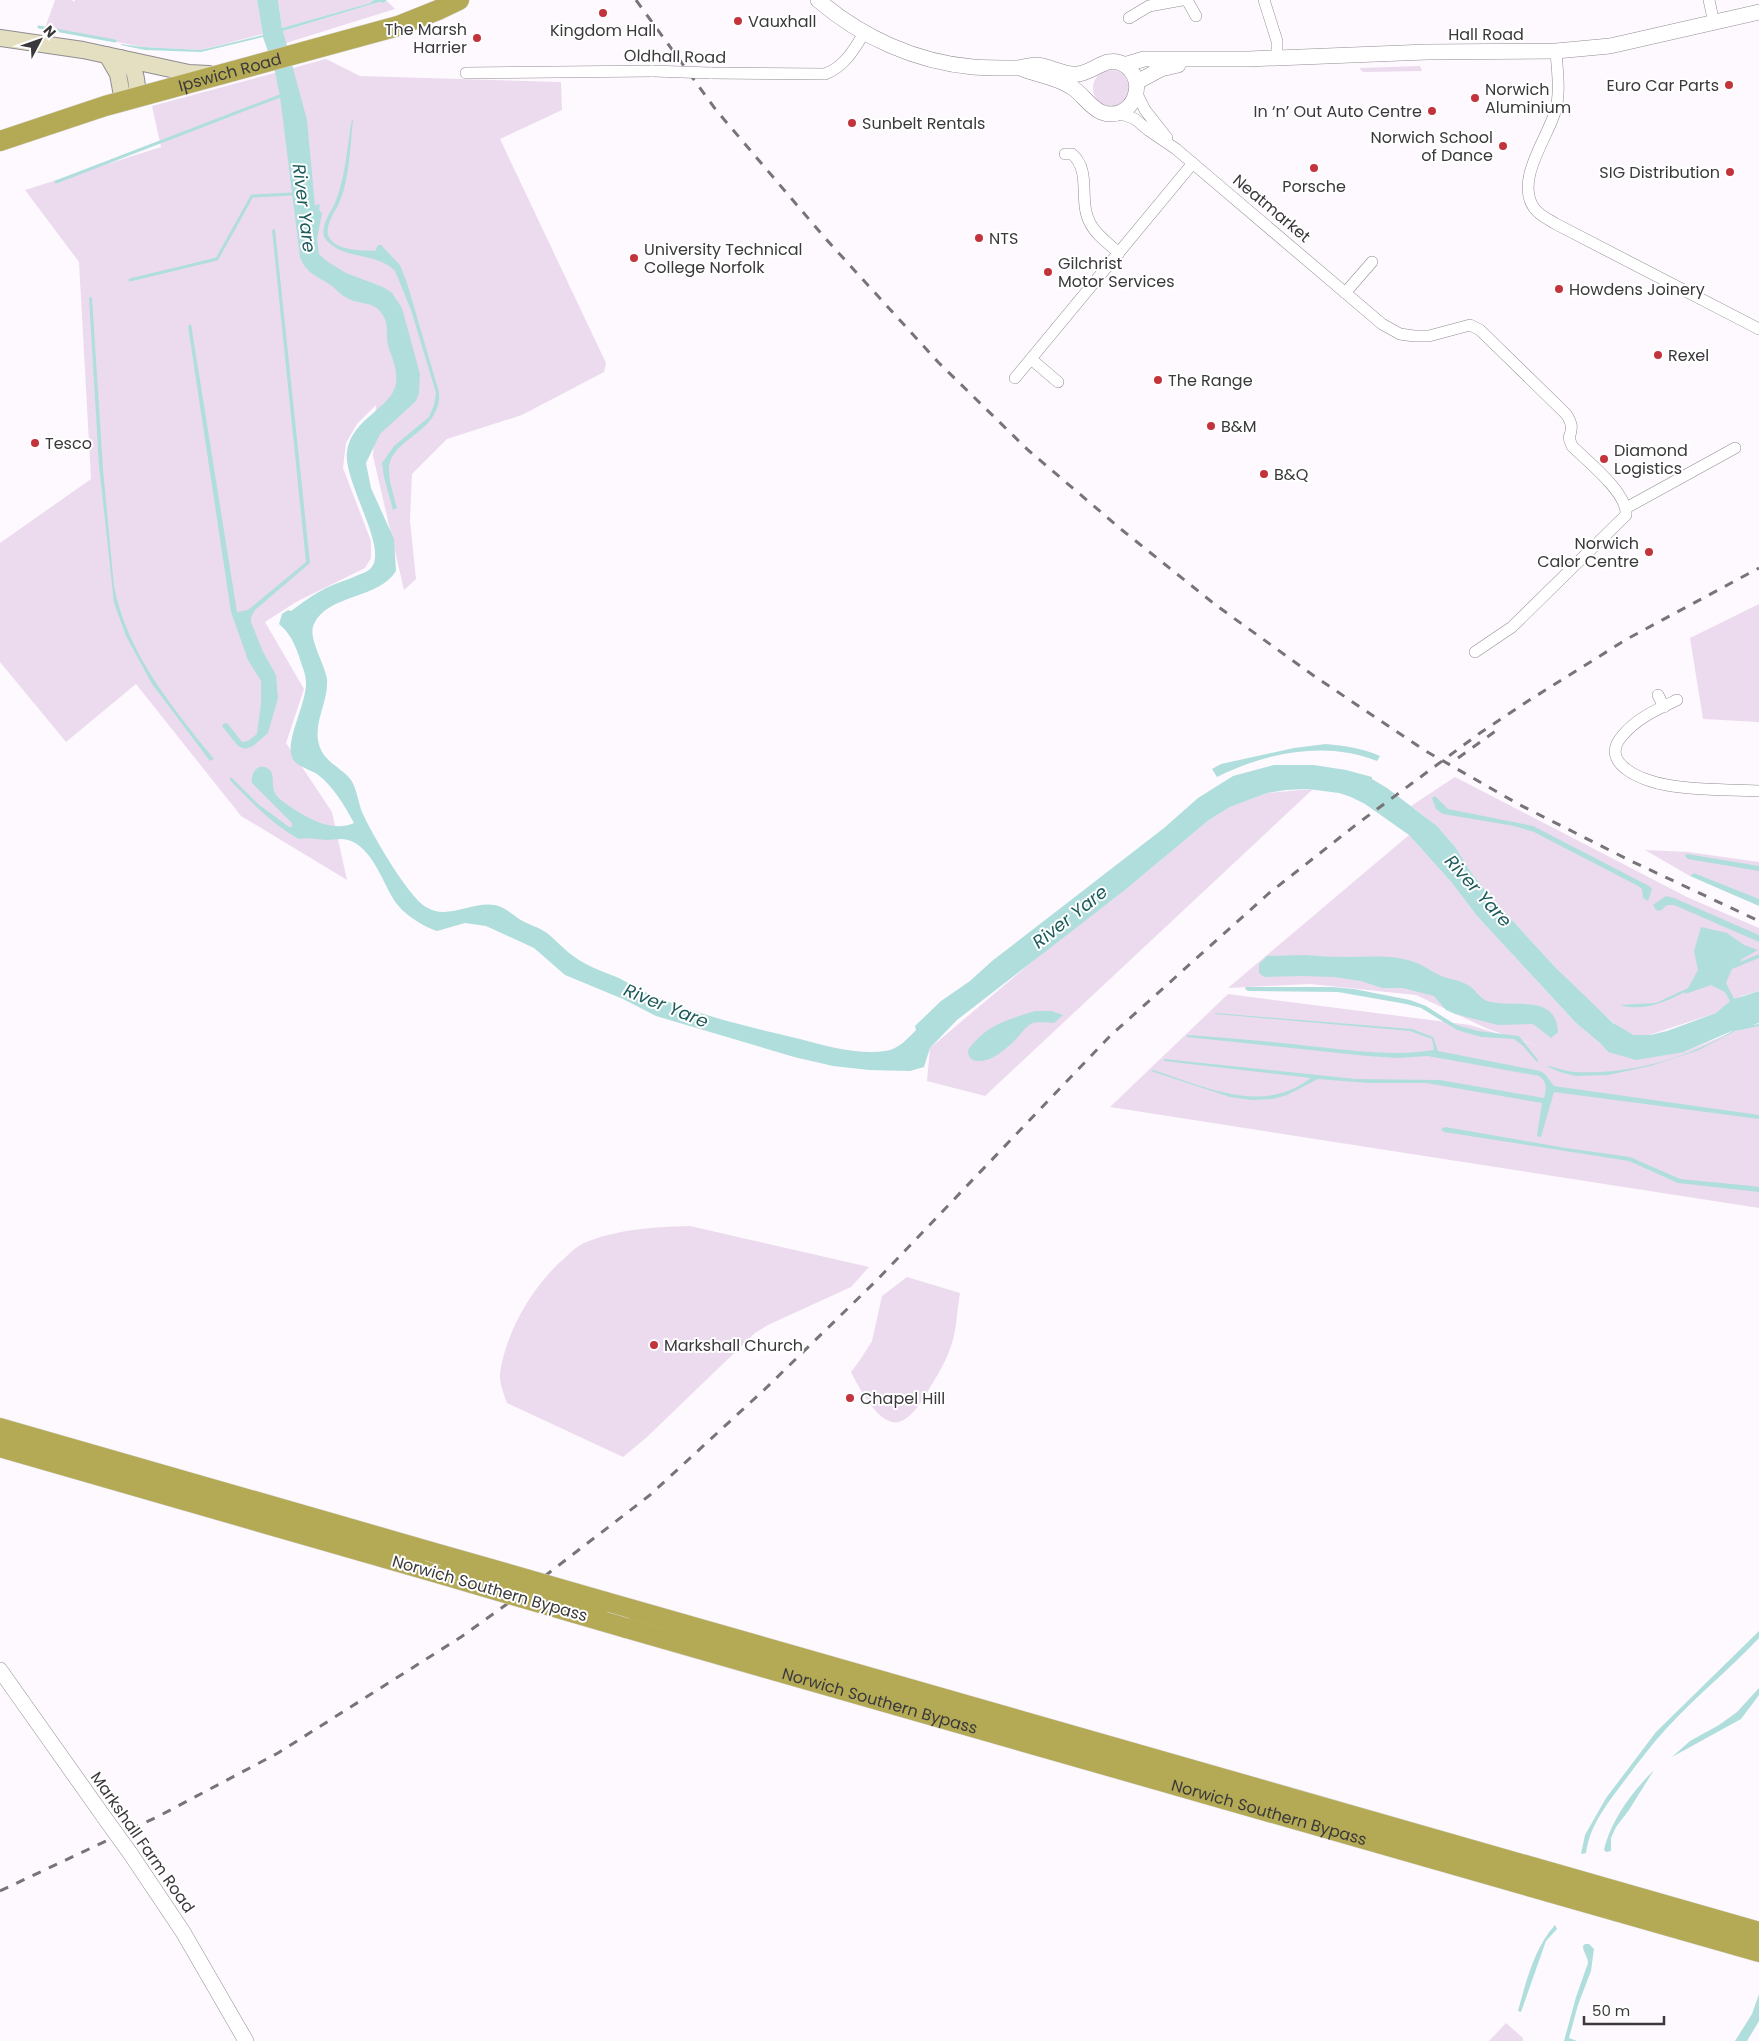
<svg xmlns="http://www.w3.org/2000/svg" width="1759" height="2041" font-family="Poppins,sans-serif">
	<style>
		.green { fill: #ecdbee }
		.water { fill: #b0dedd }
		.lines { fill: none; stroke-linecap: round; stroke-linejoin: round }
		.stream { stroke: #b0dedd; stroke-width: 3 }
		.minor-casing { stroke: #918d91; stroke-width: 12 }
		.tertiary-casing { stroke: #918d91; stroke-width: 16 }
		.secondary-casing { stroke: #918d91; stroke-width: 18 }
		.trunk-casing { stroke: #d8d7d8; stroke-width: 21 }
		.minor { stroke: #fff; stroke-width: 11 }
		.tertiary { stroke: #fff; stroke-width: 15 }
		.secondary { stroke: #e3dfc0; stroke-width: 16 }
		.trunk { stroke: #b4aa56; stroke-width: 20 }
		.rail { stroke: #777477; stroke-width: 3; stroke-dasharray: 9 9; stroke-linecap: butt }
		.minor-bridge-casing { stroke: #918d91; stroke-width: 12; stroke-linecap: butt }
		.tertiary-bridge-casing { stroke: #918d91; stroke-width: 16; stroke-linecap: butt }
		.trunk-bridge-casing { stroke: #d8d7d8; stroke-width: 21; stroke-linecap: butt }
		.minor-bridge { stroke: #fff; stroke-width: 11 }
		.tertiary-bridge { stroke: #fff; stroke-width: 15 }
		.trunk-bridge { stroke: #b4aa56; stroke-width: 20 }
		.poi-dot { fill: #c3333c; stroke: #fff; stroke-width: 2 }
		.labels { text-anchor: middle; stroke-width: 4; stroke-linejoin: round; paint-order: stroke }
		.poi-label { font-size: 16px; fill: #3b393b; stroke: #fff; text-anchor: start }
		.street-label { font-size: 16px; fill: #3b393b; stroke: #fff }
		.water-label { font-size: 18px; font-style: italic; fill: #1d5b5b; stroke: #fff }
	</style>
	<rect width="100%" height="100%" fill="#fef9fe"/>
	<path class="green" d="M55 0H72L74 2 75 0H257L263 34 201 50 143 47 45 28Z
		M278 0H374L370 3 282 28Z
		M387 1 395 9 286 43 283 31 379 2 384 3Z
		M326 59 360 76 561 82 562 110 500 139 606 363 604 372 522 415 447 439 412 474 410 521 416 579 404 590 373 456 376 405 357 424 346 443 343 468 371 541V558L365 568 296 602 265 622 304 689 286 743 332 812 347 880 241 816 136 684 66 742 0 662V543L91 479 79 262 25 190 161 147 152 106Z
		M1420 66 1422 71 1363 72 1359 68Z
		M1093 88a18 18 0 1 1 36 0a18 18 0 1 1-36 0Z
		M1759 604V722L1703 719 1690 638Z
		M1455 777 1689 898 1759 928V991L1741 996 1716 1013 1649 1035H1634L1616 1025 1591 1003 1556 968 1489 895 1470 871 1456 848 1437 826 1411 806Z
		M1313 789 985 1096 927 1081 930 1048 1046 950 1125 890 1209 820 1230 807 1267 793Z
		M1409 835 1452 883 1477 916 1576 1023 1600 1043 1608 1052H1684L1738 1030 1759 1025V1208L1110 1107 1228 994 1470 1025 1541 1047 1488 1029 1416 995 1310 984 1228 988Z
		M1645 850 1688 852 1759 862V900L1694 873 1690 876Z
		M690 1226 869 1267 851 1287 768 1325 755 1333 647 1437 623 1457 507 1403C504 1394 499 1383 500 1373 506 1331 534 1283 567 1256 571 1252 576 1247 582 1244 616 1229 653 1227 690 1226Z
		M907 1277 960 1293C957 1309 957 1327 952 1343 947 1360 937 1376 928 1391 921 1402 912 1418 899 1422 879 1427 858 1386 851 1372L860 1360 872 1341 882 1296Z
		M1506 2023 1523 2038V2041H1489Z"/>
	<path class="water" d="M257 0H278L282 28 370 3 374 0H387L384 3 379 2 283 31 307 120 315 206 318 204 320 205 319 210 322 214 317 238 319 254 328 262 346 273 383 287 392 293 402 308 420 374 419 393 416 401 380 434 366 463 371 488 394 539 396 571C379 599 328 594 314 624 307 637 325 664 327 679 329 703 310 726 321 750 327 763 343 769 351 780 357 789 358 802 362 812 372 834 407 895 426 907 449 922 477 897 501 907 508 910 514 916 521 920 529 925 539 927 547 933 559 943 569 955 584 963 595 969 607 973 619 978 629 983 638 989 649 994 697 1015 749 1027 800 1039 826 1046 858 1055 885 1051 899 1049 907 1039 916 1030L915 1026 941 1001 970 981 992 961 1164 828 1198 798 1233 776 1274 765H1314L1346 770 1372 777V779L1387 788 1437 826 1456 848 1470 871 1489 895 1556 968 1613 1023 1634 1035H1650L1667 1031 1716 1013 1730 1001 1725 992 1711 985 1685 994V992C1665 1002 1643 1012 1620 1005L1656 1003 1688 988 1698 970 1694 951 1701 927 1727 933 1744 945 1758 950 1742 959 1740 962 1759 954V958L1732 969 1726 983 1734 999 1759 991V1023L1752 1025 1759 1024V1026L1735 1031 1699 1050 1650 1066 1608 1075 1576 1076 1563 1073 1546 1066C1555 1066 1565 1072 1576 1072 1629 1075 1689 1058 1734 1030L1684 1052 1636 1060 1608 1052 1600 1043 1576 1023 1477 916 1452 883 1409 835 1365 804 1351 797 1339 793 1308 789 1286 790 1267 793 1230 807 1209 820 1125 890 957 1020 930 1048 924 1067 910 1071 869 1070 833 1066 794 1057 656 1016 623 999 565 975 534 948 486 926 465 923 437 931C422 926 402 913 394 900 382 881 372 847 348 840 341 838 333 840 326 840 316 839 309 837 299 839 273 825 251 802 230 780L231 777 258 804 289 827H292V823L252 783C250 773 259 760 270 770 275 775 271 786 275 793 277 798 284 802 289 806 307 818 332 833 354 823 344 805 334 787 317 774 309 769 295 766 292 757 285 740 307 703 306 682 306 674 301 664 299 656 294 643 290 633 279 624L282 614 288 610 291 611C302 603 314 594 326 588 336 583 348 580 358 575 364 573 370 571 373 565 385 543 343 480 347 452 351 418 393 408 396 383 398 371 392 357 388 346 386 337 388 327 385 319 376 299 361 306 347 298 341 295 337 290 332 286 318 276 306 274 300 257L280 96 275 72 263 37 201 52 145 50 121 45V44L143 47 201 50 263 35Z
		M352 119 353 120C350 146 350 176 340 201 336 211 321 229 331 240 340 251 362 250 375 251L378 245H381L400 265 407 283 439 392C442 434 389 437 389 470 389 482 394 496 397 508L393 510 384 477 382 463 394 446 429 417 434 405 436 393 411 310 395 271C376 251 340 261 324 237 321 222 331 214 336 200 346 175 347 146 352 119Z
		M275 229 310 563 255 610 251 617V622L263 652 276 675 278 698 268 733 253 746 245 749 238 746 222 726 224 723 228 724 242 742 248 741 257 734 261 703V681L248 660 231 612 188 326 191 324 237 612 248 610 306 562 272 230Z
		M92 297 103 469 114 586C127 653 172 707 214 759L210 761 152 684 126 636 114 603 99 465 89 298Z
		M1326 744C1345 746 1362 748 1380 756L1377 761C1325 740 1265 753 1217 777L1212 769 1221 764 1294 748Z
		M1435 796 1448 809 1533 826 1649 886 1652 889 1648 901 1643 898 1642 889 1638 886 1534 832 1514 826 1443 814 1436 809 1432 798Z
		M1687 854 1759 866V871L1688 859 1685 856Z
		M1694 873 1759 899V906L1690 876Z
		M1666 896 1674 898 1759 935V942L1674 905H1667L1660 911 1656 910 1653 905Z
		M1304 955C1318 956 1332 957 1346 957 1369 957 1392 954 1414 962 1424 965 1432 972 1441 976 1449 979 1459 980 1466 984 1475 988 1479 998 1487 1001 1513 1009 1556 992 1558 1032L1551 1038 1533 1024 1498 1025 1455 1014 1446 1010 1434 996 1403 988H1382L1361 981 1334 977 1302 976 1264 977 1259 973V964L1267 956Z
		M1246 987H1332L1354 989 1410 1000 1426 1006 1456 1025 1478 1031 1519 1036 1538 1060 1537 1062 1535 1060 1522 1045 1514 1039 1481 1037 1457 1030 1421 1008 1406 1004 1338 992 1248 991 1245 989Z
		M1035 1011H1052L1063 1015 1054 1023C1047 1023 1038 1021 1031 1024 1024 1028 1020 1036 1014 1041 1005 1050 991 1062 977 1061 970 1060 968 1056 968 1050 986 1025 1007 1020 1035 1011Z
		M1215 1013 1412 1029 1433 1037 1438 1051 1540 1071 1545 1074 1554 1086 1759 1115V1119L1554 1092 1541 1137H1539L1537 1135 1542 1103 1426 1083H1369L1318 1079 1287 1095 1273 1099 1252 1100 1230 1097 1151 1071 1153 1070C1204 1086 1262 1116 1311 1078L1164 1061V1059L1356 1079 1440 1080 1544 1098C1547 1088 1547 1082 1539 1076L1428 1056 1398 1058 1367 1056 1187 1037V1035C1228 1038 1268 1041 1309 1046 1350 1050 1393 1057 1434 1050L1432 1039 1410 1031 1215 1014Z
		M1445 1127 1566 1148 1630 1157 1680 1179 1752 1186 1759 1187V1192L1678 1183 1629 1161 1444 1132 1441 1129Z
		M1759 1631V1638C1729 1670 1695 1697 1666 1729 1651 1745 1638 1763 1625 1780 1608 1803 1590 1824 1586 1853L1581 1854 1585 1835 1606 1798 1656 1732Z
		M1759 1688V1695L1741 1719 1672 1757 1690 1741 1719 1725 1737 1712Z
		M1654 1770 1629 1810 1616 1827 1611 1838V1851L1606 1852 1604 1850C1611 1820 1632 1792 1654 1770Z
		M1555 1925 1557 1929 1546 1941 1521 2012 1518 2011C1526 1982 1534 1948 1555 1925Z
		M1585 1944H1589L1594 1949 1591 1971 1578 2005 1569 2038 1577 2041H1564L1576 1997 1588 1963C1588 1956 1583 1953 1583 1946Z
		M1759 1994V2021L1747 2041H1735L1752 2014Z"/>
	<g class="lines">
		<path class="stream" d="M39 27 115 41
			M56 182 280 96
			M130 280 217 259 252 196 292 194"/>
		<g class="minor-casing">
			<path id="minor" d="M1187 0 1196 16
				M1264 0 1277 41V57
				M1709 0 1714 23
				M1129 18 1149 6 1182 0
				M1556 51C1557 70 1561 92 1555 112 1547 139 1515 180 1534 208 1540 216 1548 219 1556 224L1759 329
				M466 73 653 71
				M710 73 825 74C844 67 854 50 864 33
				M1137 94 1145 110 1167 138
				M1119 113 1135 119 1148 130 1176 149 1382 324 1400 334 1414 336H1429L1470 325 1480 330 1566 414C1572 423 1573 428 1569 438L1572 446C1587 461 1628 493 1626 515L1512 627 1475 652
				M1065 154H1072C1092 171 1078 201 1090 223 1096 235 1109 244 1119 253
				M1345 293 1372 262
				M1031 359 1058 382
				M1015 378 1193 163
				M1626 508 1735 448
				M1658 695 1664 707
				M1677 700C1658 709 1637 718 1623 735 1596 764 1646 782 1667 785 1697 791 1729 789 1759 791"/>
		</g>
		<g class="tertiary-casing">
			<path id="tertiary" d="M818 0C861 37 916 62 973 67 987 68 1003 68 1018 68 1024 67 1031 65 1037 65 1050 66 1065 76 1078 74 1094 72 1107 55 1123 64 1151 80 1132 124 1101 112 1090 107 1083 95 1073 88 1058 77 1036 75 1020 68
				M1124 65 1144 59H1248L1427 52 1556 51 1610 46 1632 41 1759 12
				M1137 82 1161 69 1178 65
				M0 1670 104 1817
				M130 1853 183 1932 246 2041"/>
		</g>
		<g class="secondary-casing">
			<path id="secondary" d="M0 38 83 50 189 73 209 74
				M107 55 118 74 123 101
				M121 58C138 67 136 80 138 97"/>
		</g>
		<g class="trunk-casing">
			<g id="trunk">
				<path id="s1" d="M0 141 105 106 398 26 438 10 459 0"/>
				<path d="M0 1428 428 1551"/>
				<path d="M0 1447 444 1575"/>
				<path d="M606 1602 1759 1932"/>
				<path id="s2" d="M626 1628 1759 1952"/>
			</g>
		</g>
		<use href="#minor" class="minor"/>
		<use href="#tertiary" class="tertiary"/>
		<use href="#secondary" class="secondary"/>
		<use href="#trunk" class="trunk"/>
		<path class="rail" d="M636 0 716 110 825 238 938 362 1028 450 1122 530 1217 606 1317 678 1424 750 1520 805 1631 861 1759 921
			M1458 758 1497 730
			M0 1891 159 1816 278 1753 461 1637 528 1589 650 1495 765 1389 877 1280 1110 1036 1268 894 1357 824 1480 733 1528 701 1627 639 1759 568"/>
		<g class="minor-bridge-casing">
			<path id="minor-bridge" d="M653 71 710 73"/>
		</g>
		<g class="tertiary-bridge-casing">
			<path id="tertiary-bridge" d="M104 1817 130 1853"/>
		</g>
		<g class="trunk-bridge-casing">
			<path id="trunk-bridge" d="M428 1551 606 1602
				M444 1575 626 1628"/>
		</g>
		<use href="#minor-bridge" class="minor-bridge"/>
		<use href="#tertiary-bridge" class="tertiary-bridge"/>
		<use href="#trunk-bridge" class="trunk-bridge"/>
	</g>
	<g class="poi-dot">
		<circle cx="603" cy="13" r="5"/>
		<circle cx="738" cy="21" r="5"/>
		<circle cx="477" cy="38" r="5"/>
		<circle cx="1729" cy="85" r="5"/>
		<circle cx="1475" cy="98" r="5"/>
		<circle cx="1432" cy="111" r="5"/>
		<circle cx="852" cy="123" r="5"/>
		<circle cx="1503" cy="146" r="5"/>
		<circle cx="1314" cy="168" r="5"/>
		<circle cx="1730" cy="172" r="5"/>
		<circle cx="979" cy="238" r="5"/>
		<circle cx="634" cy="258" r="5"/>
		<circle cx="1048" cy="272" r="5"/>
		<circle cx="1559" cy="289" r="5"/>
		<circle cx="1658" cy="355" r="5"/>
		<circle cx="1158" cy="380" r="5"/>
		<circle cx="1211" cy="426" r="5"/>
		<circle cx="35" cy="443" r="5"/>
		<circle cx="1604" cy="459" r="5"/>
		<circle cx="1264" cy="474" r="5"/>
		<circle cx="1649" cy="552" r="5"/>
		<circle cx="654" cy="1345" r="5"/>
		<circle cx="850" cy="1398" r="5"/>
	</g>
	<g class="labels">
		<g class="poi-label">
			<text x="748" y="27">Vauxhall</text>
			<text x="467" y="35" text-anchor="end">The Marsh<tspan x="467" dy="18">Harrier</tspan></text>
			<text x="603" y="36" text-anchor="middle">Kingdom Hall</text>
			<text x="1719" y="91" text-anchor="end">Euro Car Parts</text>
			<text x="1485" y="95">Norwich<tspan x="1485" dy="18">Aluminium</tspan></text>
			<text x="1422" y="117" text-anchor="end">In ‘n’ Out Auto Centre</text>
			<text x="862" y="129">Sunbelt Rentals</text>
			<text x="1493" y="143" text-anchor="end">Norwich School<tspan x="1493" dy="18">of Dance</tspan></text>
			<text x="1720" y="178" text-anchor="end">SIG Distribution</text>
			<text x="1314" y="192" text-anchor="middle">Porsche</text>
			<text x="989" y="244">NTS</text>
			<text x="644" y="255">University Technical<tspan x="644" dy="18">College Norfolk</tspan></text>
			<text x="1058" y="269">Gilchrist<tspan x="1058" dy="18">Motor Services</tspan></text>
			<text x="1569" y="295">Howdens Joinery</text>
			<text x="1668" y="361">Rexel</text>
			<text x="1168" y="386">The Range</text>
			<text x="1221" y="432">B&amp;M</text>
			<text x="45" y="449">Tesco</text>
			<text x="1614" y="456">Diamond<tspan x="1614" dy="18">Logistics</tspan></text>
			<text x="1274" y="480">B&amp;Q</text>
			<text x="1639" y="549" text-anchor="end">Norwich<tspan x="1639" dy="18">Calor Centre</tspan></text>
			<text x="664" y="1351">Markshall Church</text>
			<text x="860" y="1404">Chapel Hill</text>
		</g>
		<g class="street-label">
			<text x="1486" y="40">Hall Road</text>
			<text transform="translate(675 56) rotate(1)" y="6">Oldhall Road</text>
			<text dy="6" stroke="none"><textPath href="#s1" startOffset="240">Ipswich Road</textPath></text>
			<text transform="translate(1272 208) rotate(40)" y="6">Neatmarket</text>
			<text transform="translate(490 1588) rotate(16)" y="6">Norwich Southern Bypass</text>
			<text dy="6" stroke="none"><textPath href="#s2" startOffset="264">Norwich Southern Bypass</textPath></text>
			<text dy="6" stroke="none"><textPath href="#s2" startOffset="669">Norwich Southern Bypass</textPath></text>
			<text transform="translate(143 1842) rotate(55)" y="6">Markshall Farm Road</text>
		</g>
		<g class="water-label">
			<text transform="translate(304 208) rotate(83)" y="6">River Yare</text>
			<text transform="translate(1478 891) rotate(48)" y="6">River Yare</text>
			<text transform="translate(1070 917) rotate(-38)" y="6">River Yare</text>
			<text transform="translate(666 1006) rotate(22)" y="6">River Yare</text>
		</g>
	</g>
	<g transform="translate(40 40) rotate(49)" stroke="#ffffff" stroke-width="4" paint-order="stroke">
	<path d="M0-4L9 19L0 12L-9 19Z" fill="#3b393b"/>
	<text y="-8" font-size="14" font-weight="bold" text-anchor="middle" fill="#3b393b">N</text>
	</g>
	<path d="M1584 2016v8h80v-8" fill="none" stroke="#3b393b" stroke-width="2.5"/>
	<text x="1592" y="2016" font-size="15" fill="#3b393b" stroke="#ffffff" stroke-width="4" paint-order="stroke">50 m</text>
</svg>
